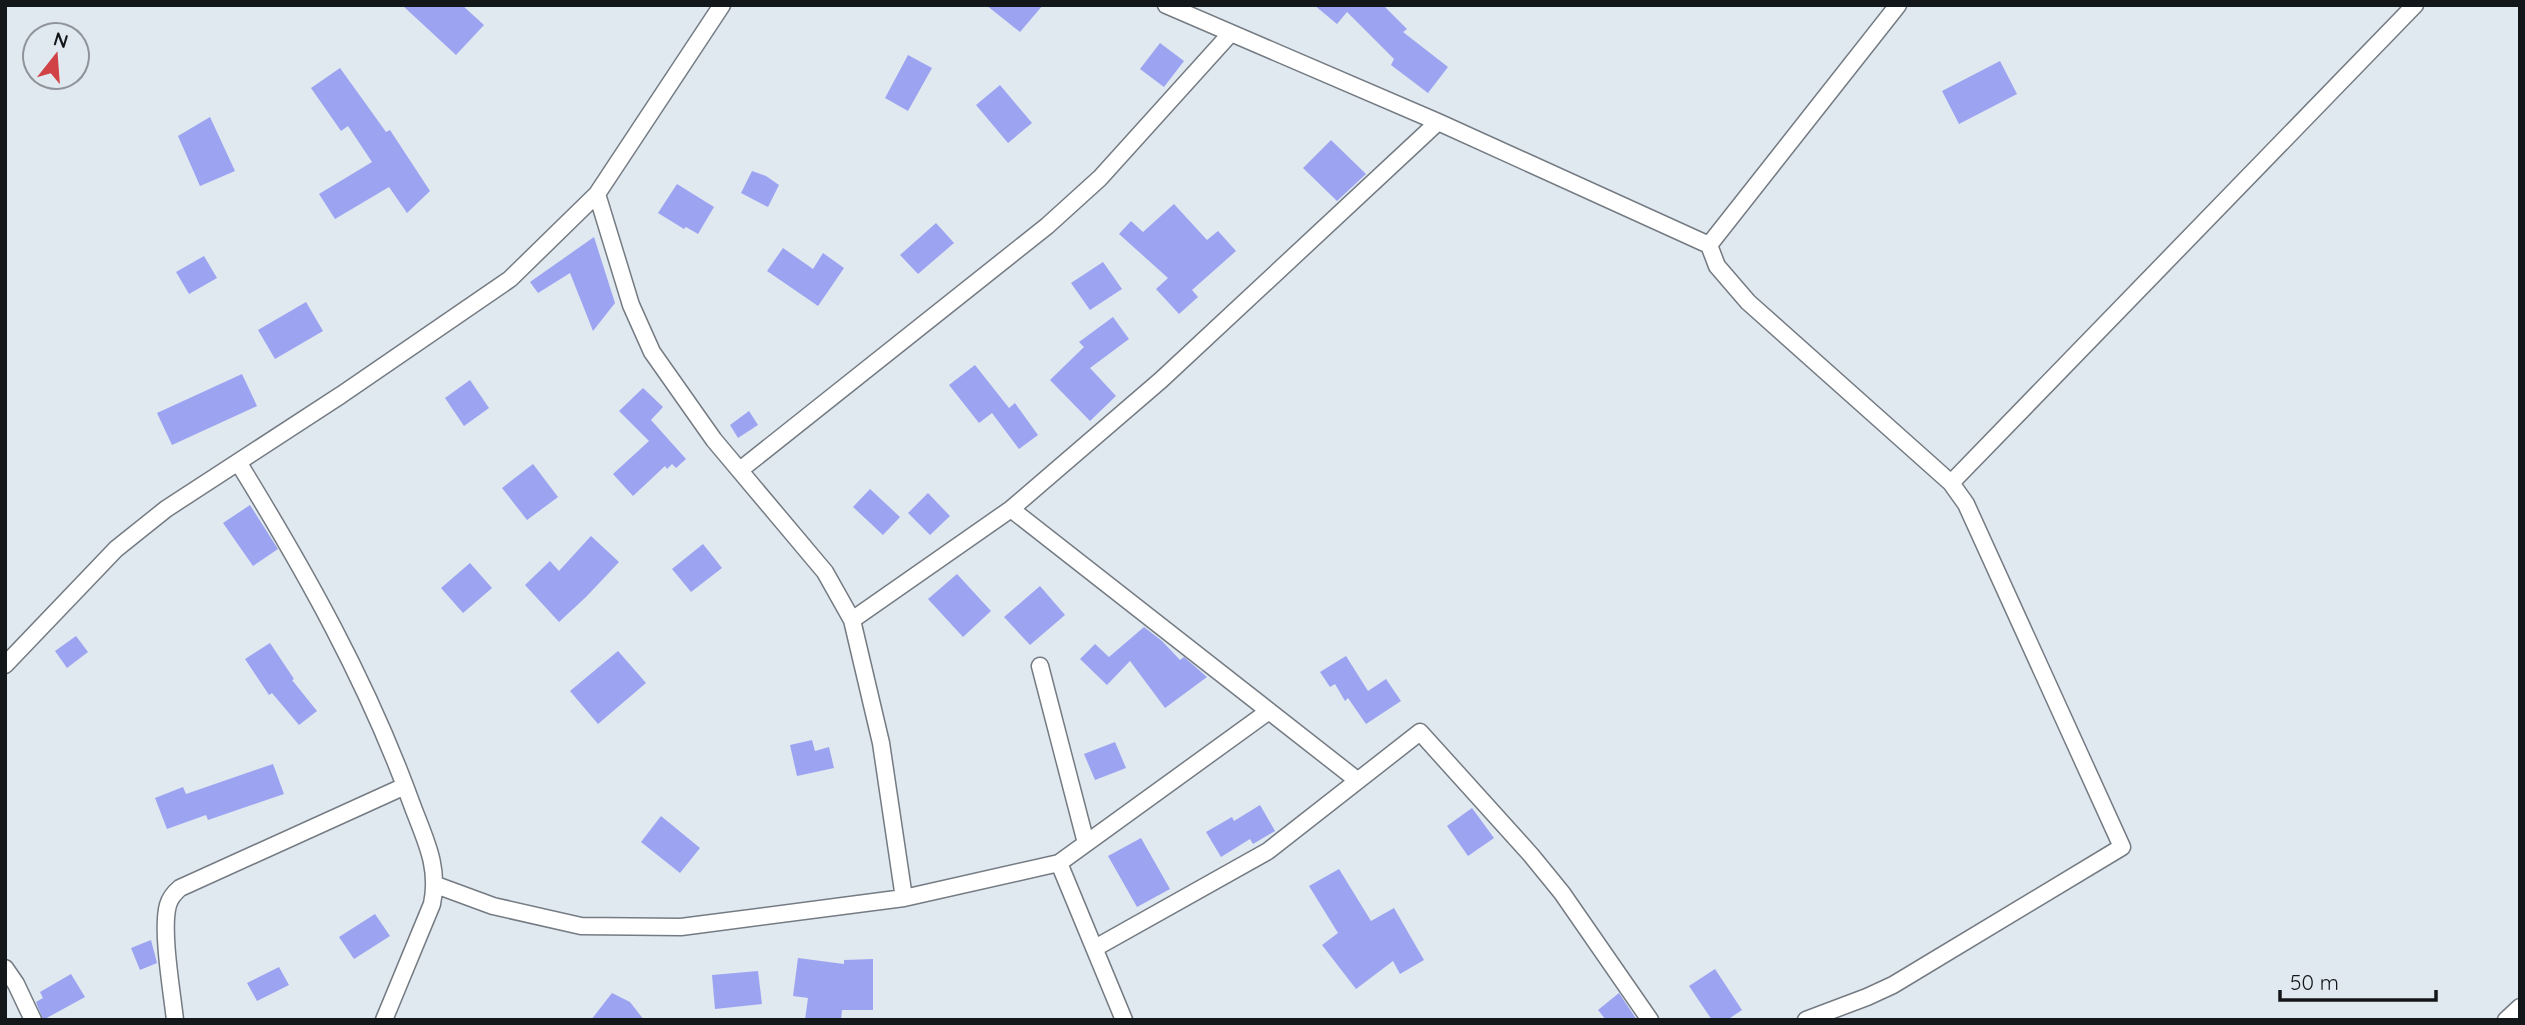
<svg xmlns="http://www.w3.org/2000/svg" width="2525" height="1025" font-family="Quicksand,sans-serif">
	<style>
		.building { fill: #9ca4f1 }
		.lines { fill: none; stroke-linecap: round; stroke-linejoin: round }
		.street-casing { stroke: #747b82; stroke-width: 19 }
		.street { stroke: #fff; stroke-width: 16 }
	</style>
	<rect width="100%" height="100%" fill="#e0e8f0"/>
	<path class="building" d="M402 5H462L484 25 456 55Z
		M986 5H1043L1020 32Z
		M1314 5H1383L1407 29 1403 32 1448 67 1428 93 1391 65 1394 59 1347 12 1337 24Z
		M1160 43 1184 61 1164 87 1140 69Z
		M908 55 932 68 908 111 885 98Z
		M2000 61 2017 94 1959 124 1942 91Z
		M340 68 386 132 390 130 430 191 407 213 389 187 335 219 319 194 372 162 348 126 341 131 311 88Z
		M1000 85 1032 123 1008 143 976 105Z
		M210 117 235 171 200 186 178 136Z
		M1331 140 1366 174 1337 201 1303 168Z
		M752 171 766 176 779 185 768 207 741 193Z
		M677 184 714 207 698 234 686 227 684 229 658 213Z
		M1174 204 1207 240 1218 231 1236 251 1192 290 1198 297 1179 314 1156 289 1168 278 1119 234 1131 221 1143 232Z
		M936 223 954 243 918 274 900 255Z
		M594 237 615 303 593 331 570 273 538 293 530 282Z
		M783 248 813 269 823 253 844 268 818 306 767 271Z
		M204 256 217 278 189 294 176 272Z
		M1103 262 1122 289 1090 310 1071 283Z
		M306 302 323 331 275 359 258 330Z
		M1113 317 1129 339 1090 368 1116 396 1090 421 1050 380 1084 347 1079 342Z
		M975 365 1009 408 1015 403 1038 435 1019 449 992 413 979 423 949 385Z
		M242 374 257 406 172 445 157 413Z
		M470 380 489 408 464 426 445 398Z
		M643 388 663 407 651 420 686 459 676 468 672 464 667 469 665 466 633 496 613 474 649 441 619 411Z
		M749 411 758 425 738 438 730 425Z
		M533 464 558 497 527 520 502 488Z
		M870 489 900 517 883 535 853 507Z
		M928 493 950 516 930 535 908 513Z
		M250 505 278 549 253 566 223 523Z
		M591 536 619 562 586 597 559 622 525 585 550 561 559 571Z
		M703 544 722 568 691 592 672 569Z
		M470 563 492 588 463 613 441 588Z
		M957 574 991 611 963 637 928 599Z
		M1040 586 1065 615 1030 645 1004 617Z
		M1144 627 1162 641 1180 660 1184 657 1207 677 1165 708 1130 661 1107 685 1080 659 1095 644 1109 657Z
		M76 636 88 652 67 668 55 651Z
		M270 643 294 679 292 680 317 711 299 725 272 693 269 695 245 659Z
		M618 651 646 683 598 724 570 691Z
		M1346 656 1368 691 1386 679 1401 701 1366 724 1348 698 1345 701 1335 684 1330 687 1320 672Z
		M812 740 815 751 829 747 834 768 797 776 790 745Z
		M1115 742 1126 768 1095 780 1084 754Z
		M273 764 284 794 208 820 206 815 167 829 155 798 183 787 186 794Z
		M1260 805 1275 831 1253 844 1250 839 1221 857 1206 832 1232 817 1234 821Z
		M1472 808 1494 838 1468 856 1447 826Z
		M661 816 700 848 680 873 641 842Z
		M1141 838 1170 889 1137 907 1108 856Z
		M1339 869 1371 921 1394 908 1424 960 1400 974 1393 961 1356 989 1322 945 1338 933 1309 886Z
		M375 914 390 936 354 959 339 937Z
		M151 940 157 963 140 970 131 948Z
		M798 958 844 964V960L873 959V1010H842L841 1020H805L808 998 793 996Z
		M279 967 289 985 257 1001 247 983Z
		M1715 969 1742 1010 1727 1020H1712L1689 986Z
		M758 971 762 1004 715 1009 712 975Z
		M71 974 85 997 43 1020 36 1002 43 998 40 992Z
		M612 993 630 1002 644 1020H591Z
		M1619 993 1637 1020H1606L1598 1010Z"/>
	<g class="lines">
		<g class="street-casing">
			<path id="street" d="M1166 5 1438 122 1709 245 1898 5
				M597 194 631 305 652 352 714 440 825 572 852 620 881 743 904 898
				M1709 245 1717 266 1748 302 1951 483 2415 5
				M238 462C305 571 367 681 411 802 424 838 440 865 432 904L384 1020
				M740 470 1047 226 1100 178 1231 33
				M1011 509 1357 780
				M852 620 1011 509 1161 380 1438 122
				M5 665 116 549 166 509 341 395 510 279 597 194 722 5
				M1040 666 1086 843
				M1059 863 1124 1020
				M436 885 493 906 581 926 681 927 904 898 1059 863 1269 711
				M1095 948 1268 851 1420 732 1531 855 1562 893 1650 1020
				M5 968 16 984 33 1020
				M175 1020C172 992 161 930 168 905 170 898 174 893 180 888L405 786
				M1806 1020 1867 997 1893 985 2122 847 1966 504 1951 483
				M2506 1020 2520 1007"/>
		</g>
		<use href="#street" class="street"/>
	</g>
	<rect width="2525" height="1025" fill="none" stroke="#14171a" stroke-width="14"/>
	<g transform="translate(56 56) rotate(17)"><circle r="33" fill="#e0e8f0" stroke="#8e949a" stroke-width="2"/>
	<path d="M0-5L12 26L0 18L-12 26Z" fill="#d14247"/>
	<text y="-10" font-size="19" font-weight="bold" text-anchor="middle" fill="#14171a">N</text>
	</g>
	<path d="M2280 990v10h156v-10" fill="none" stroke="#14171a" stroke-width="3.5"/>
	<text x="2290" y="990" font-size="21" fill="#14171a" stroke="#e0e8f0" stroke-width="5" paint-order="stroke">50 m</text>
</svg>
